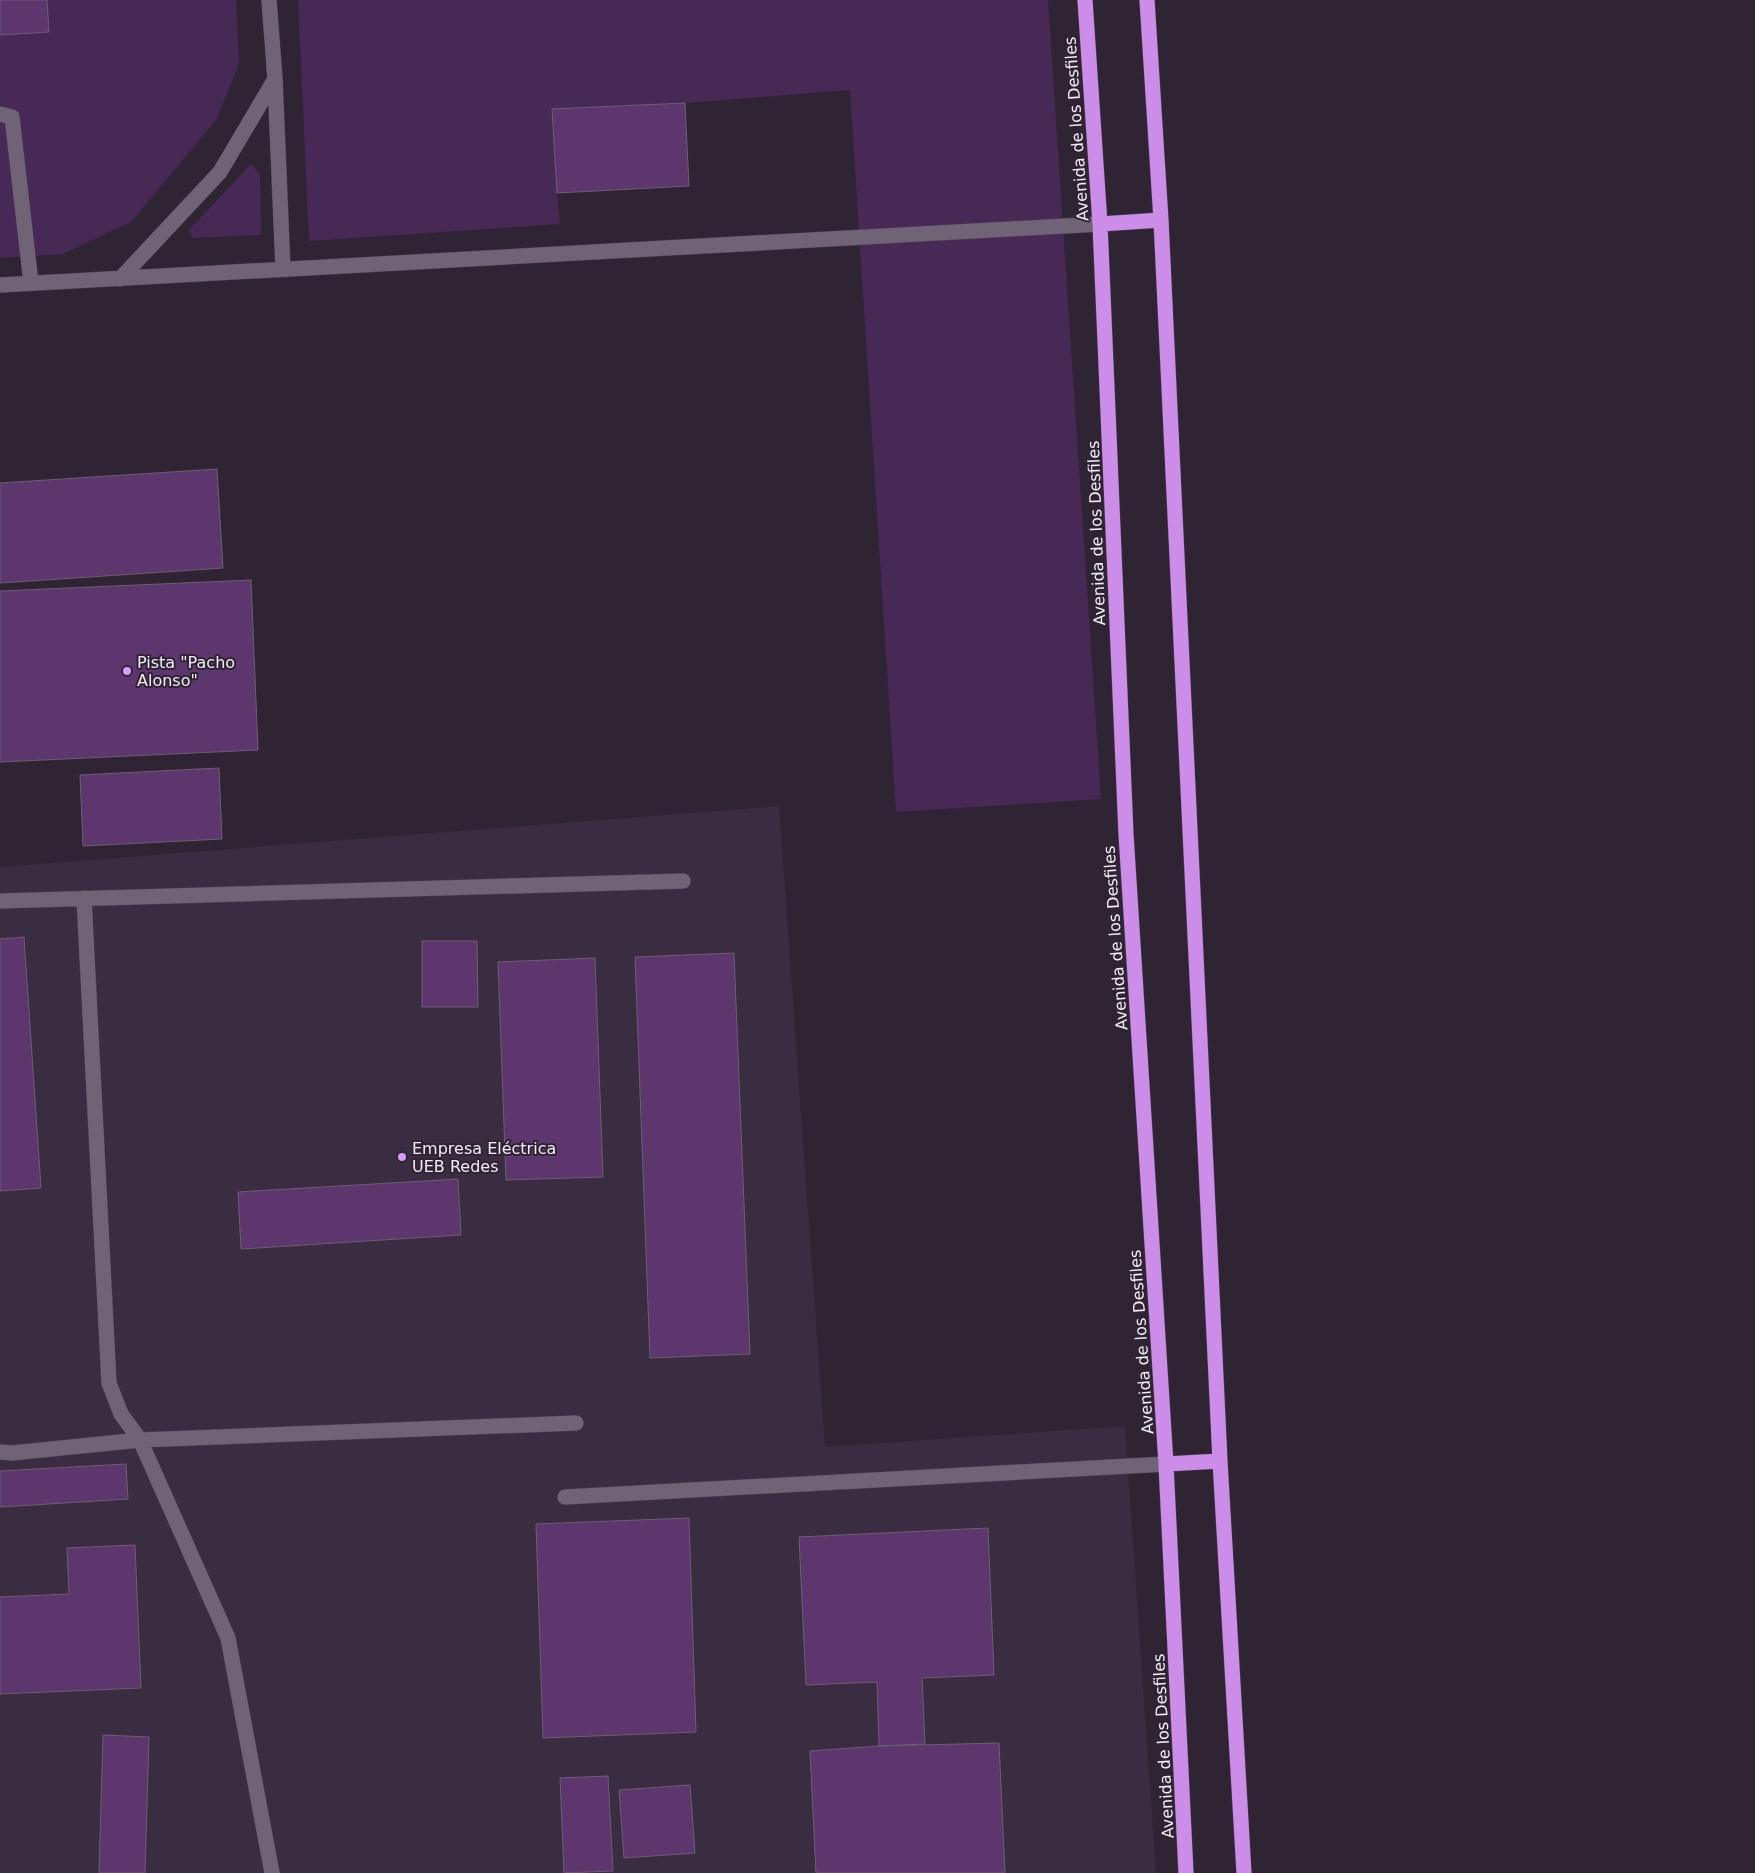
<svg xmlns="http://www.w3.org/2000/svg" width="1755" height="1873" font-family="'DejaVu Sans',sans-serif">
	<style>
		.built { fill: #3a2c41 }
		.green { fill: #472955 }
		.building { fill: #5c366c; stroke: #6c5f72 }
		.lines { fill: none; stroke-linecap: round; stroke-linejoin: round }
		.minor-casing { stroke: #4c4351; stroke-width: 16 }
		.highway-casing { stroke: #4c4351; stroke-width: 16 }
		.minor { stroke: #6f6375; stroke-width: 15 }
		.highway { stroke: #cb8de7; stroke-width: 15 }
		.poi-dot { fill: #da9af7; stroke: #2f2434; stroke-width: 2 }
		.labels { text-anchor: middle; stroke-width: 4; stroke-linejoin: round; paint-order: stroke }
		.street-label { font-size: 16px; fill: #f3ecf7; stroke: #2f2434 }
		.poi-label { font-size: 16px; fill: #f3ecf7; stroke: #2f2434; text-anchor: start }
	</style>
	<rect width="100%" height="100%" fill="#2f2434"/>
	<path class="built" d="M779 806 825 1447 1125 1426 1156 1873H0V867Z"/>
	<path class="green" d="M47 0H236L239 64 216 120 131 222 63 254 0 258V35L49 32Z
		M298 0H1048L1101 799 896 812 850 90 685 103 553 109 557 193 560 224 309 241Z
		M251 164 260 174 261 235 193 238 189 230Z"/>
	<path class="building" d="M0 0H47L49 32 0 35Z
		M685 103 689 186 557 193 552 109Z
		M217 469 223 568 0 583V483Z
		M251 580 258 750 0 762V591Z
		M219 768 222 839 83 846 80 775Z
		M24 937 41 1188 0 1191V939Z
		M422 941H477L478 1007H422Z
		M734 953 750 1354 650 1358 635 957Z
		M595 958 603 1177 506 1180 498 962Z
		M458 1179 461 1235 241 1249 238 1192Z
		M126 1464 128 1499 0 1507V1471Z
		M689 1518 696 1732 543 1738 536 1524Z
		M988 1528 994 1675 922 1678 925 1744 879 1746 877 1682 806 1685 799 1537Z
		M135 1545 141 1688 0 1694V1597L69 1594 67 1548Z
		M103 1735 149 1737 145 1873H99Z
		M999 1743 1005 1873H816L810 1751 879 1746Z
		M608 1776 613 1871 564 1873 560 1778Z
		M690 1785 695 1853 624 1858 619 1790Z"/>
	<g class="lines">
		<g class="minor-casing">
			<path id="minor" d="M269 0 275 79 283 269
				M0 114 12 117 31 283
				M120 279 220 172 275 79
				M0 285 1100 224
				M84 898 109 1383 121 1414 140 1440 228 1638 272 1873
				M0 901 683 881
				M0 1452 12 1453 140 1440 576 1423
				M565 1497 1166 1464"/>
		</g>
		<g class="highway-casing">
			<path id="highway" d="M1085 0 1100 224 1126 834 1166 1464 1186 1873
				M1147 0 1161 220 1220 1461 1244 1873
				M1100 224 1161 220
				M1166 1464 1220 1461"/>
		</g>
		<use href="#minor" class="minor"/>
		<use href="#highway" class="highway"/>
	</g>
	<g class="poi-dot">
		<circle cx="127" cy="671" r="5"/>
		<circle cx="402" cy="1157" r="5"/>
	</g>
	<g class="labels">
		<g class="street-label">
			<text transform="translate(1076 129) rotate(-94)" y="6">Avenida de los Desfiles</text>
			<text transform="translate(1096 533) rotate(-92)" y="6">Avenida de los Desfiles</text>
			<text transform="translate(1115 938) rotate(-94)" y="6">Avenida de los Desfiles</text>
			<text transform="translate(1141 1342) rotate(-94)" y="6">Avenida de los Desfiles</text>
			<text transform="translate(1163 1746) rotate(-93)" y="6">Avenida de los Desfiles</text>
		</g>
		<g class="poi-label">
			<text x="137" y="668">Pista "Pacho<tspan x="137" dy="18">Alonso"</tspan></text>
			<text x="412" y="1154">Empresa Eléctrica<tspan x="412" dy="18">UEB Redes</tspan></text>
		</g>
	</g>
</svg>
